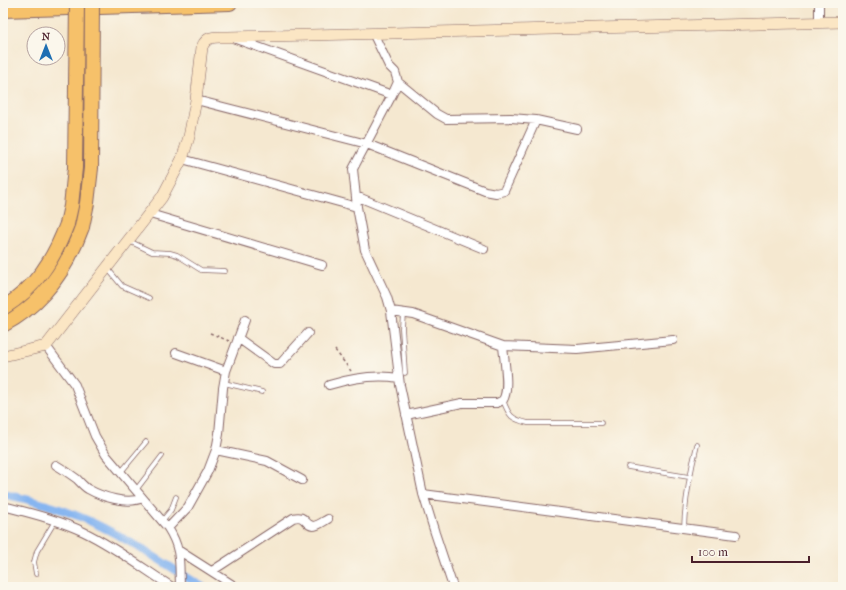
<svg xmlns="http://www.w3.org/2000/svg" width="846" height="590" font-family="'IM FELL French Canon',serif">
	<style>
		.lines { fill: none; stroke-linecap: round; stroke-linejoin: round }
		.canal { stroke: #86b5f0; stroke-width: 8 }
		.lane-casing { stroke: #866565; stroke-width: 5.5 }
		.street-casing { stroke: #866565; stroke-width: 10 }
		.secondary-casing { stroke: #866565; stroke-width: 12 }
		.highway-casing { stroke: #866565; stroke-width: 16 }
		.path { stroke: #866565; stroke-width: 1.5; stroke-dasharray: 3 3; stroke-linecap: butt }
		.lane { stroke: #fff; stroke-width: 4 }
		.street { stroke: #fff; stroke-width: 8 }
		.secondary { stroke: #fbe6c4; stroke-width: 11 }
		.highway { stroke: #f6c16b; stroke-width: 14 }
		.highway-bridge-casing { stroke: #866565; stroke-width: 16; stroke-linecap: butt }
		.highway-bridge { stroke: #f6c16b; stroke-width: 14 }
	</style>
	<rect width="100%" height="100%" fill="#fbf7ec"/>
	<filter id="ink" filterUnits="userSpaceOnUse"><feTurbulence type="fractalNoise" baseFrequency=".025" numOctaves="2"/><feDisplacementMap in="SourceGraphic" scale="8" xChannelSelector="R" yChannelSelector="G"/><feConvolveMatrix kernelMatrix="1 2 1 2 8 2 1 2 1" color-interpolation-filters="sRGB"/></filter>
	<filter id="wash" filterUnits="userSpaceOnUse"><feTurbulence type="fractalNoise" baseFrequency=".012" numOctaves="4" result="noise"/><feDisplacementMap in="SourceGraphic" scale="16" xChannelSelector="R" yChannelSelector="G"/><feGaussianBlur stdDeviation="0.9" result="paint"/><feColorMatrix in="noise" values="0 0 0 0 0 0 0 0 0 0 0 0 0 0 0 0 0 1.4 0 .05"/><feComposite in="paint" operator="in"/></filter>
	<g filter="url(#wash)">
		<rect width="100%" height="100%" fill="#f5e8d0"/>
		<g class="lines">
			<path class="canal" d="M3 494C38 501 74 512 106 529 140 546 171 568 203 587"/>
		</g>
	</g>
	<g filter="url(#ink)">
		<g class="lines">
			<g class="lane-casing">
				<path id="lane" d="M129 241 152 252 170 253 177 255 201 270 225 271
					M108 269 122 286 149 298
					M403 312 402 328 405 373
					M224 383 262 392
					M503 400C509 416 511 419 528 423H601
					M628 467 689 477
					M121 472 146 442
					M136 490 162 456
					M162 521 171 510 176 497
					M684 528C685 499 690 473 697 445
					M36 574 34 562 37 551 55 521"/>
			</g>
			<g class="street-casing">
				<path id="street" d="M819 3V23
					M373 33 389 66 395 72 398 82 392 95 353 169 357 207 365 250 387 297 391 311 400 385 423 494 435 533 453 587
					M233 38 392 95
					M196 100 367 144 485 191 496 193 504 191 536 120 511 118 446 119 437 114 398 82
					M536 120 577 129
					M182 159 357 207
					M356 196 484 249
					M150 214 322 265
					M391 311 413 314 503 346 577 349 673 340
					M238 338 274 364H280L308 333
					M46 346 75 385 95 436 106 455 168 528C182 550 179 563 180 587
					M176 353 226 371
					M329 385C352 378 375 374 399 378
					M406 415 462 403H497L503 400C510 389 504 360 503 346
					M216 450 267 461 302 480
					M56 465C63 469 70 474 77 479 80 482 84 487 88 489 102 497 128 505 142 498
					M423 494 736 535
					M3 506C30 513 59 520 84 532 115 547 144 569 172 587
					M168 528 188 507 208 471 216 450 219 434 223 388 226 371 245 320
					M178 550 236 587
					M212 571 293 518C306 514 304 525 313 526 318 526 324 521 328 519"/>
			</g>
			<g class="secondary-casing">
				<path id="secondary" d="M3 356 46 346 162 197 182 159 189 137 196 100 202 47C207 35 216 37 228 37L843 22"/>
			</g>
			<g class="highway-casing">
				<path id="highway" d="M3 10 230 3
					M3 308C36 288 54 259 67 224
					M3 325C43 304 67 269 82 227"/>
			</g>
			<path class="path" d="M210 333 229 341
				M335 350 351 371"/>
			<use href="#lane" class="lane"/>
			<use href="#street" class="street"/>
			<use href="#secondary" class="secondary"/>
			<use href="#highway" class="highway"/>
			<g class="highway-bridge-casing">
				<path id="highway-bridge" d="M67 224 71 206 75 168 77 3
					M82 227 87 203 91 168 92 3"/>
			</g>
			<use href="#highway-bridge" class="highway-bridge"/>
		</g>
	</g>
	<rect width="846" height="590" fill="none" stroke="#fbf7ec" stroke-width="16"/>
	<g transform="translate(46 46)"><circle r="19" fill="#fbf7ec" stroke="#b4a19f"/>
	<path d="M0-3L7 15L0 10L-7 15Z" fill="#1f6fb2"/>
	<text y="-6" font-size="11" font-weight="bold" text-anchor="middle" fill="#4a1f2b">N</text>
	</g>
	<path d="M692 556v6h117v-6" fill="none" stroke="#4a1f2b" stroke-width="2"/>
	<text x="698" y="556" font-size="12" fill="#4a1f2b" stroke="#fbf7ec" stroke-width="3" paint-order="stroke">100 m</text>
</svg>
